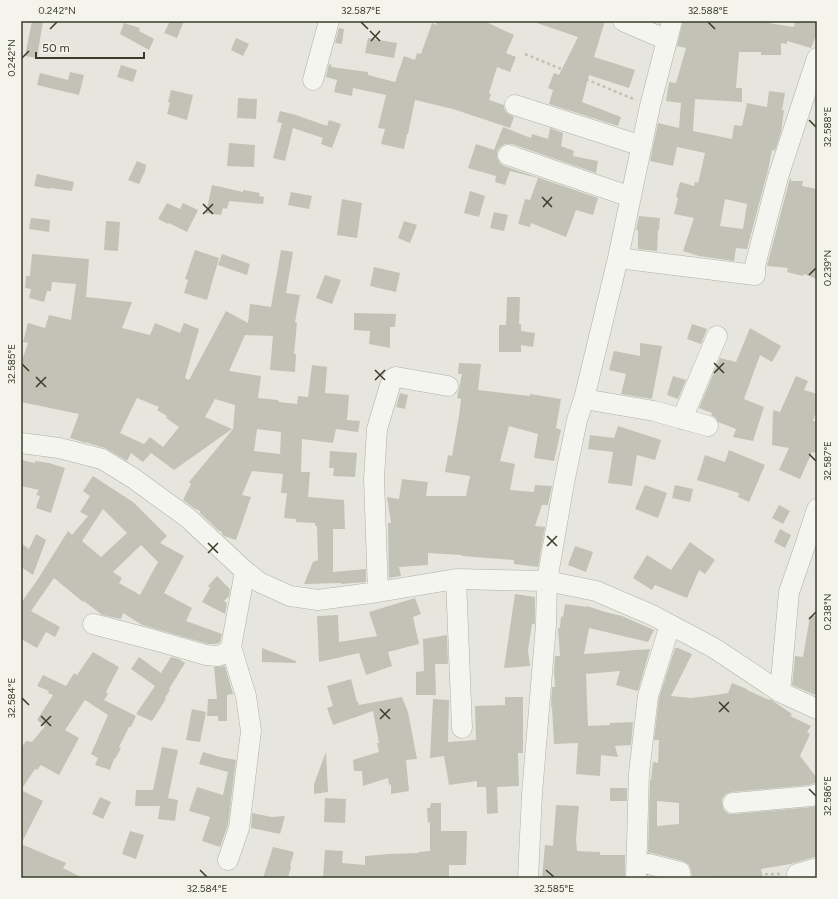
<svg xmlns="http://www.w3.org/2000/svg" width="838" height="899" font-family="Figtree,sans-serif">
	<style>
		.building { fill: #c2c3b6; fill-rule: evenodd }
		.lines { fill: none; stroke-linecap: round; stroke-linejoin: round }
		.minor-casing { stroke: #afb0a4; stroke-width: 21 }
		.path { stroke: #c1c1b8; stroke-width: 2.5; stroke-dasharray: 3 3; stroke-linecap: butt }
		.minor { stroke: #f5f5f0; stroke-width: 20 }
		.ticks { fill: none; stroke: #3a3c29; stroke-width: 1.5 }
		.neatline { fill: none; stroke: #3a3c29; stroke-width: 1.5 }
		.ticks-label { font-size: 10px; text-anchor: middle; fill: #3a3c29 }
	</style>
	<rect width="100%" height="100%" fill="#e6e6de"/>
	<path class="building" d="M32 21H43L37 58 25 56Z
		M170 21H184L177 38 164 33Z
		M437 21H484L514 35 506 53 516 57 510 72 497 67 489 93 491 94 489 100 504 105V108L506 112 514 117 510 128 453 109 415 100 408 134H407L404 149 381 144 385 129 378 128 386 95 353 88 352 96 334 92 337 80 326 77 329 64 332 65 331 67 368 72V75L395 82 404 56 415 60 417 53 421 54 432 23 436 25Z
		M537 21H605L594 57 635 70 629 88 589 75 582 102 621 117 618 126 549 104 553 90 548 88 554 73 559 75 578 37 537 23Z
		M683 21H756L794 27 795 21H817V33L811 48 787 41V44L781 43V55H761V52H739L736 88H742V102L695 99 693 131 732 139 734 125 742 126 747 103 767 107 769 91 785 93 782 110H784L781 132 775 151 772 150 768 170 747 249 736 248 734 261 699 256 683 251 694 218 674 214 678 198 676 197 680 182 694 186 695 182 698 183 705 153 677 147 673 166 650 161 658 123 679 128 681 103 666 101 669 82 676 83 686 48 677 46ZM725 199 747 204 743 229 720 226Z
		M124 23 140 28 139 31 154 39 149 50 120 34Z
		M339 28 344 29 342 44 335 43Z
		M236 38 249 44 243 56 231 50Z
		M368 38 397 43 394 58 365 53Z
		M121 65 137 70 133 82 117 77Z
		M70 72 84 75 79 95 37 85 40 73 68 80Z
		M171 90 193 95 187 120 167 114 170 103 168 102Z
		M238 98 257 99 256 119 237 118Z
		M280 111 296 115 327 126 329 120 341 124 332 148 321 144 323 138 293 128 285 161 273 158 282 123 277 122Z
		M503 127 531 138 532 134 548 139 550 128 563 133 561 146 574 151 573 156 598 161 596 173 512 144H505L500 147 497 151V158L500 163 504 166 598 198 593 215 576 210 566 237 531 223 530 227 518 224 525 199 530 200 538 178 510 171 505 185 495 182 496 176 468 168 476 144 494 150Z
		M229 143 255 145 254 167 227 166Z
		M137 161 146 165 145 171 139 184 128 180Z
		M37 174 74 182 72 191 51 188 50 189 34 186Z
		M790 178H791V181H803L802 186 817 189V279L804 274 803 276 787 272 788 268 767 266Z
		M212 185 243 192V190L260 193 259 196 264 197 263 204 229 201 227 209 223 208 221 215 206 213Z
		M470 191 485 196 479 217 464 213Z
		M291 192 312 196 309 209 288 205Z
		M342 199 362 203 357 238 337 235Z
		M167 203 180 209 183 203 198 210 187 232 169 223 168 224 158 219Z
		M494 212 508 215 504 231 490 228Z
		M639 216 660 218 659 230H658L657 251 638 249V230H636Z
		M31 218 50 220 49 232 29 229Z
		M106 221 120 222 118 251 104 250Z
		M404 221 417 225 410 243 398 238Z
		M195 250 219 258 207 300 184 293 188 280 185 279Z
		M281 250 293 252 286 293 300 295 295 322 297 323 294 354H296L295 372 270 370 273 336 245 335 229 371 261 376 258 398 278 400 279 402 297 404 298 396 308 397 312 365 327 367 325 393 349 395 347 420 360 421 358 432 336 429 333 443 302 439 301 472H310L308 497 344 500 345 529H333V572L366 569V582L341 584V583L304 584 313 562 318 560 317 526H315V523L296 522V519L284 518 287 493H281L283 474 252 471 242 495 251 497 243 520 236 540 224 536 222 534V532L218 530 200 513V511L194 508 183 500 191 484 189 482 233 429 235 405 215 399 205 417 232 429 174 470 151 453 143 462 131 453 127 461 105 448 91 444 86 442V443L70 438 79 414 21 402V363L28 343 23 342 28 323 45 328 49 315 71 320 76 284 52 282 51 291H47L44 302 29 298 31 289 25 288 26 276H30L32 254 89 259 86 297 132 302 122 328 150 335 155 323 180 333 184 323 199 329 185 378 189 380 226 311 248 323 250 304 271 307ZM137 398 159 407 157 410 167 416 166 418 179 427 163 447 150 437 144 444 120 433ZM257 429 281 432 280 454 254 451Z
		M222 254 250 264 247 275 218 265Z
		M374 267 400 273 396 292 370 286Z
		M325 275 341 280 332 304 316 298Z
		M507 297H520L519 324H521V331L535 333 533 347 521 345V352H499V325H506Z
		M354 313 396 314 395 327H390V348L369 344 370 331 354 330Z
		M692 324 707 329 701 344 687 339Z
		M750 328 781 346 772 362 760 355 744 399 764 407 753 441 733 437 736 429 718 422 716 418 711 415 712 413 699 408 720 358 736 362Z
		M640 343 662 346 652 399 621 394 626 374 609 370 614 351 640 356Z
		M459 363 481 364 478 390 530 396V394L561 399 556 428 561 430 554 461 534 458 538 434 509 426 500 461 515 464 510 490 534 492 535 485 552 486 548 505H542L535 526 545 527 538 567 514 564V560L462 556V555L428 553V565L399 567 401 576 389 578 388 523H391L387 497 399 499 402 479 428 482 426 496H466L470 476 445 472 448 455 452 456 459 416 461 399 457 398 462 374H458Z
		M673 376 686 380 678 399 667 395Z
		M796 376 808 381 804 390 817 394V409L813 421H817L816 453 812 452 800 479 779 470 789 448 772 445 773 410 780 412Z
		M400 393 408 395 405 409 396 407Z
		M618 426 661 440 655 460 637 455 632 486 608 483 613 452 588 449 590 435 614 438Z
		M729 450 765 465 749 502 738 497 739 493 697 480 705 455 725 462Z
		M330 451 357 453 355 477 333 476 334 468H329Z
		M21 460 35 463V461L49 463 65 468 51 513 36 508 40 496 36 495 39 490 21 486Z
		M93 476 133 502 167 536 160 543 184 556 164 593 192 608 186 621 222 634 220 642 219 643 216 644H208L142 625 123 613 121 619 102 615 84 601 83 602 54 578 31 611 60 627 55 637 46 632 37 648 21 639V603L38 579 68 531 72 535 88 516 80 512 90 496 83 491ZM103 509 127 533 101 557 82 541ZM141 545 158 562 140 595 119 583 122 578 113 572Z
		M645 485 667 493 658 518 635 509Z
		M675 485 693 489 690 502 672 498Z
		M779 505 790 511 783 524 772 518Z
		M780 529 791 535 785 548 774 542Z
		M36 534 46 540 33 575 21 567V543L29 549Z
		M690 542 715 560 705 574 699 570 687 598 655 585 652 590 633 578 647 555 671 570Z
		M575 546 593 552 586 572 568 565Z
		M217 576 230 589 229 596 224 601 227 603 225 614 202 602 210 588 208 586Z
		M515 594 535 597V624H532L528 650 530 666 504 668Z
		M415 598 421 614 413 617 419 644 388 652 392 666 366 675 359 653 319 662 317 616 338 615 339 642 377 636 369 612Z
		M565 604 587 607V606L605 612 622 616 654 630 648 642 589 628 584 654 650 649 638 691 616 685 620 671 586 674 588 726 610 725V723L633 722 631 745 615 746 618 757 601 755 600 776 576 774 578 743 554 744 552 707H551L552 687H555L554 671 555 656H560L558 628H560L561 616 563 617Z
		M810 616H817V686L815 695 792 685 795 656 803 657Z
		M447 635 448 664H435L436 695H416V672L424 671 423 639Z
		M262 648 296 661V663L262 662Z
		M675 648H678L692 654 671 696 691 698 716 695 728 693 732 683 747 689V690L769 700 770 699 792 714 790 716 811 726 807 732 810 734 800 756 817 778V782L809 785 732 792 726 794 722 799V804L724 810 729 814H734L812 807 817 806V857H814L791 864 761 869 763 878H692L691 870 689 865 683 861 648 852 650 780H651L653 762 658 763 659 740H654L659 698ZM657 801 679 803V824L657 826Z
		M93 652 119 667 106 692 108 694 104 700 136 716 131 727H129L119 747 121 748 115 759H114L110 770 95 765 98 758 91 754 108 715 85 700 65 730 79 738 59 775 41 765 37 770 35 769 21 790V748L26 741 32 742 45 726 37 720 53 695 48 693 49 691 37 686 43 675 66 686 74 673 77 675Z
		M139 657 161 673 171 657 179 659 185 663 169 689 170 690 165 698 166 699 152 721 136 714 155 686 131 669Z
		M225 666 233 694 227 695V721H218V716H207L208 699H217L214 667Z
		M351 679 357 702H358L359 705 402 697 408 712 417 759 406 760 409 791 391 794V784L389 785 388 778 363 786 362 771H354L353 760 379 752 377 743H379L373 711 333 725 327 708 333 706 327 686Z
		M505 697H523V753H518L519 786 497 787 498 813 487 814 486 787H477V781L449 785 444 756 430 758 433 699 449 700 448 742 476 740 475 706 505 705Z
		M192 709 206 712 200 742 186 740Z
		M162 747 178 750 168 798 178 800 175 821 158 819 160 806H135L136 790H153Z
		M203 752 220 757 236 760 228 825 220 847 202 841 210 817 189 811 197 787 223 795 228 772 199 764Z
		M326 752 328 792 314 794V784Z
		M610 788H627V801H610Z
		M21 790 43 801 21 844 66 863 63 868 83 878H21Z
		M100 797 111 802 103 819 92 814Z
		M325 798 346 799 345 823 324 822Z
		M431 803H441V831H467L466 865H449V878H323L325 850 343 851 342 863 365 865V856L389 854 419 853 418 852 430 851V822L428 823 427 808H430Z
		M556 805 579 806 576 839 577 851 600 852V855H625V878H542L545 845 553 846Z
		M252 813 272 817 285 816 280 834 251 828Z
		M130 831 144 835 136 859 122 854Z
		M273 847 294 852 290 866 291 867 288 878H263Z"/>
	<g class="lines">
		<g class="minor-casing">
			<path id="minor" d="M623 21 667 40
				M313 80 329 21
				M515 105 642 146
				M508 155 631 197
				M618 258 755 275V266L778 177 817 58
				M584 399 654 411 708 426
				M682 419 717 336
				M21 443 59 448 102 459 133 478 188 518 245 571 259 582 290 596 318 600 378 592 456 579 547 581 596 591 652 615 714 648 780 692 817 709
				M456 579 462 728
				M378 592 374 479 377 429 392 379 396 377 448 386
				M93 624 154 640 206 655 218 656 226 653 231 647 245 571
				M780 692 789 592 806 543 817 509
				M733 803 811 796 817 794
				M228 860 239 828 251 731 246 696 231 647
				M637 861 680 872 681 878
				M797 874 817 868
				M528 878 532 794 546 625 547 581 564 483 577 420 584 399 600 333 618 258 650 106 672 21
				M636 878 639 773 648 696 670 625"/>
		</g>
		<path class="path" d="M525 54 636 100
			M717 875 781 874"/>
		<use href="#minor" class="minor"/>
	</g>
	<path class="ticks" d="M361 22 368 29M708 22 715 29M50 29 57 22M370 31 380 41M371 41 380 31M22 58 29 51M809 120 816 127M542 197 552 207M203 204 213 214M543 207 552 197M203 214 213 204M809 275 816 268M714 363 724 373M22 364 29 371M375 370 385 380M714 373 724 363M36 377 46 387M375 380 385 370M36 387 46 377M809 454 816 461M547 536 557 546M208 543 218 553M547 546 557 536M208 553 218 543M809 619 816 612M22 698 29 705M719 702 729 712M380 709 390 719M719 712 729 702M41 716 51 726M380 719 390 709M41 726 51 716M809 789 816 796M200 870 207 877M546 870 554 877"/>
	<rect width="838" height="899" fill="none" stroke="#f4f4ed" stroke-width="44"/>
	<path d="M36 52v6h108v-6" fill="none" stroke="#3a3c29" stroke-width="2"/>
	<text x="42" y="52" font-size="12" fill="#3a3c29" stroke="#f4f4ed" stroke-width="3" paint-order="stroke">50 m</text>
	<rect x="22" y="22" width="794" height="855" class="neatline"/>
	<g class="ticks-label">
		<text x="57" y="14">0.242°N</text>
		<text x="361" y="14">32.587°E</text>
		<text x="708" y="14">32.588°E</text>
		<text transform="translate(11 58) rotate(-90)" y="4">0.242°N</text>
		<text transform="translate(827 127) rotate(-90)" y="4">32.588°E</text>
		<text transform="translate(827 268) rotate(-90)" y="4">0.239°N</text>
		<text transform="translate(11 364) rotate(-90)" y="4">32.585°E</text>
		<text transform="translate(827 461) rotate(-90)" y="4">32.587°E</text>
		<text transform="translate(827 612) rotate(-90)" y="4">0.238°N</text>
		<text transform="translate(11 698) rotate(-90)" y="4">32.584°E</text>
		<text transform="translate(827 796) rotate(-90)" y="4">32.586°E</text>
		<text x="207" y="892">32.584°E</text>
		<text x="554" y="892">32.585°E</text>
	</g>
</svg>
